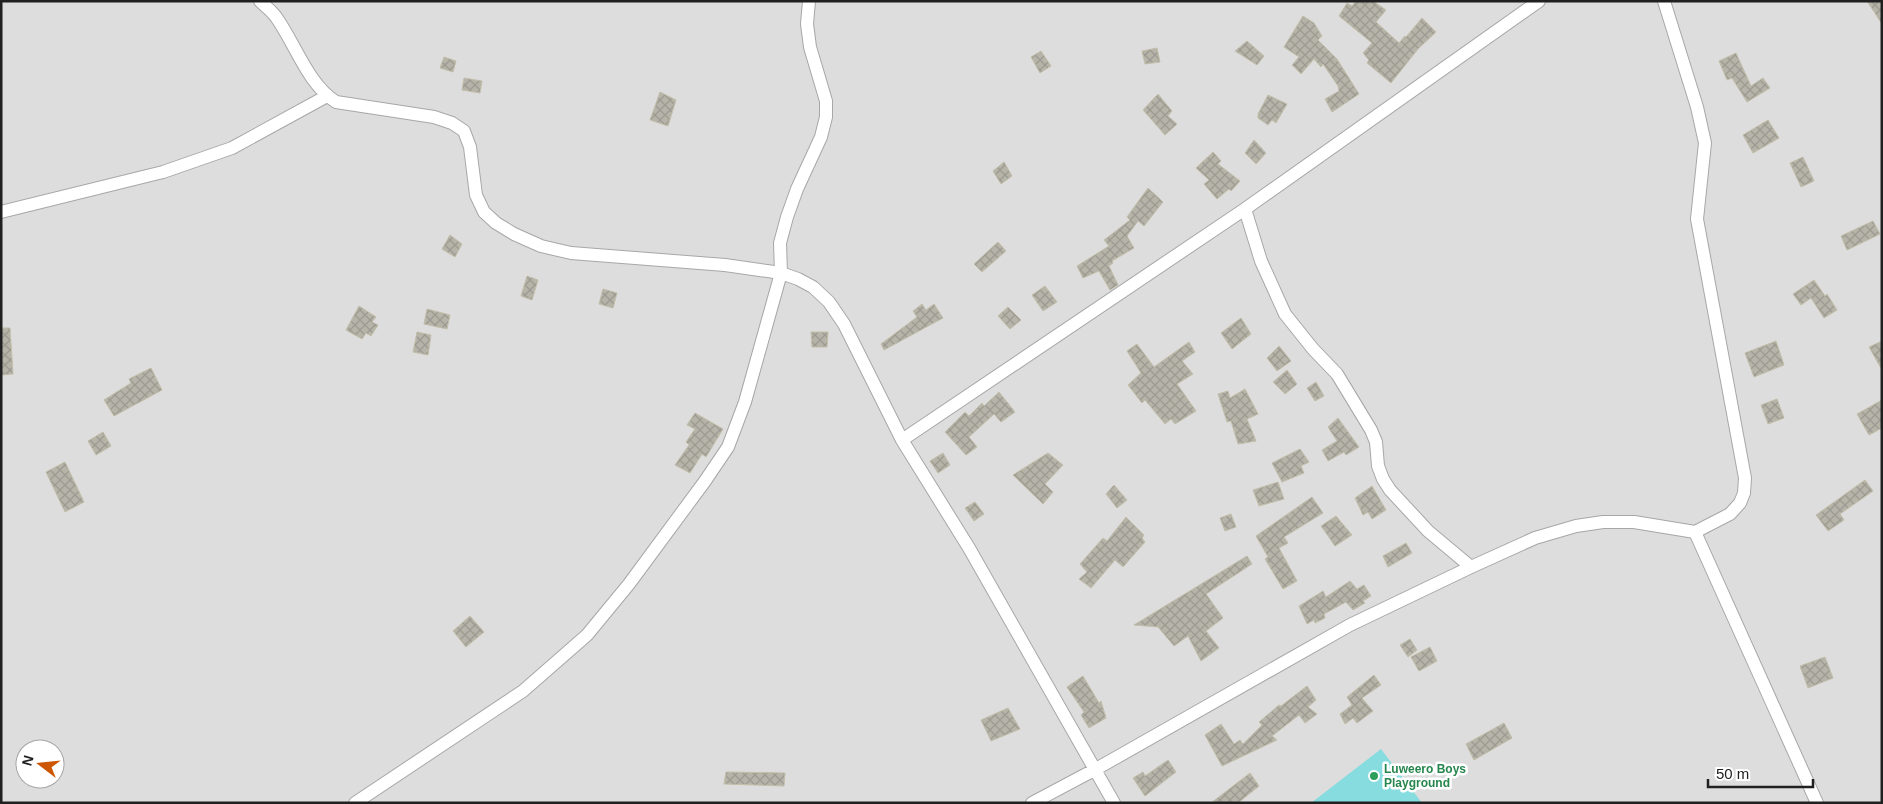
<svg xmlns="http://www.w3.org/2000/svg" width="1883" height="804" font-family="Helvetica,sans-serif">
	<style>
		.residential { fill: #dedddd; fill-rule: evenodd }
		.pitch { fill: #86dcde }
		.building { fill: url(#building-cross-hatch); stroke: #c2bea9 }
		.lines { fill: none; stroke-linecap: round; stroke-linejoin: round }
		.street-casing { stroke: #a7a7a7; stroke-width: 14 }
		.street { stroke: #fff; stroke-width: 12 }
		.leisure-dot { fill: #2e9e5b; stroke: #fff; stroke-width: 2 }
		.labels { text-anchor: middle; stroke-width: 5; stroke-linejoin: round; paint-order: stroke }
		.leisure-label { font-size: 12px; font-weight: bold; fill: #27864d; stroke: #fff; text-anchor: start }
	</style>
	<defs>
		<pattern id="building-cross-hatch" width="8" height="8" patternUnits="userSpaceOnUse" patternTransform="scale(1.25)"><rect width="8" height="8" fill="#b6b4a9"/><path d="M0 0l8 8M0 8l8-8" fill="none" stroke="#9c9a91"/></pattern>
	</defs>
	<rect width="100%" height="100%" fill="#f0f0e7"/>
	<path class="residential" d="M1 1H1882V803H1ZM25 749H55V779H25Z"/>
	<path class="pitch" d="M1381 749 1422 803H1311Z"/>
	<path class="building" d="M1356 1H1373L1386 10 1376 22 1399 43 1405 36 1406 37 1422 18 1436 32 1418 49 1391 83 1367 63 1369 60 1363 53 1372 43 1339 16 1347 3 1352 6Z
		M1867 1H1882V24Z
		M1303 16 1314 23 1322 36 1318 40 1337 59 1359 94 1332 112 1325 99 1339 91 1338 86 1323 64 1321 67 1314 59 1301 74 1292 65 1299 57 1284 47Z
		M1247 41 1264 56 1257 65 1235 51Z
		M1157 48 1160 62 1145 64 1142 51Z
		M1041 51 1051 66 1040 73 1031 57Z
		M1736 53 1751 86 1763 78 1770 88 1747 102 1732 78 1727 80 1719 61Z
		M444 57 456 61 453 72 440 68Z
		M464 78 482 81 480 93 462 90Z
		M660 92 676 100 668 126 650 120Z
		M1158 94 1172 111 1168 116 1177 124 1165 135 1143 110Z
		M1268 95 1287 104 1276 123 1272 120 1268 125 1258 118V114Z
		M1768 120 1779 138 1753 153 1743 135Z
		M1254 140 1266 153 1256 164 1245 153Z
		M1213 152 1221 161 1218 164 1240 181 1231 191 1229 189 1217 199 1204 184 1209 180 1196 168Z
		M1803 157 1814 181 1801 187 1790 163Z
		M1004 162 1012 176 1001 184 993 171Z
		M1148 188 1163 202 1144 226 1138 221 1127 236 1134 248 1112 261 1113 263 1109 266 1118 285 1110 290 1099 271 1083 278 1077 266 1109 246 1104 240 1130 220 1127 217Z
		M1873 221 1880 234 1847 250 1841 236Z
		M450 235 462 244 455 257 442 249Z
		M998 242 1006 251 982 272 974 264Z
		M527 276 538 280 532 300 521 296Z
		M1814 280 1825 296 1827 294 1837 310 1824 318 1811 298 1801 305 1793 294Z
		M1045 286 1057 302 1043 311 1032 295Z
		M603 289 617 293 613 308 599 304Z
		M922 304 926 310 934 304 943 318 884 350 881 344 917 317 913 311Z
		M359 306 376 317 372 322 378 325 371 336 366 333 362 339 346 330Z
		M1008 307 1021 320 1010 329 998 316Z
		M427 309 450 315 447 329 424 324Z
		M1241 318 1251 334 1232 349 1221 333Z
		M1 328H10L13 374 1 375Z
		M417 332 431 335 428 355 413 352Z
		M811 332H828L827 347H812Z
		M1776 341 1784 365 1754 377 1745 353Z
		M1882 341V370L1869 347Z
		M1189 342 1195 352 1182 361 1193 374 1177 384 1196 411 1175 424 1171 419 1165 424 1145 400 1142 403 1128 385 1141 373 1127 351 1137 344 1154 367Z
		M1279 346 1291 361 1277 371 1267 358Z
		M151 368 162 390 114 416 104 400 131 383 129 379Z
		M1287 370 1297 384 1285 394 1273 382Z
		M1316 382 1324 396 1315 401 1307 388Z
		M1245 389 1258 414 1247 419 1256 441 1238 444 1231 421 1227 422 1218 394 1228 391 1230 398Z
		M999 392 1015 412 1001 422 994 414 969 437 977 447 966 455 945 432 965 412 969 416 982 403 984 406Z
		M1777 399 1784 418 1768 424 1761 405Z
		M1882 400V428L1869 435 1857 414Z
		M695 413 723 429 706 457 702 454 690 473 675 465 689 445 686 442 695 429 687 425Z
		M1338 418 1359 447 1346 455 1344 452 1328 461 1322 450 1337 441 1328 427Z
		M103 432 111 446 96 455 88 441Z
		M1300 449 1309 462 1301 466 1304 473 1282 482 1272 463Z
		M943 453 950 465 938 473 930 461Z
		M1048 453 1063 465 1045 484 1053 492 1043 504 1013 475Z
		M65 462 84 502 65 512 46 472Z
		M1865 480 1873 491 1840 514 1844 520 1828 531 1816 515Z
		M1278 482 1284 499 1259 506 1253 490Z
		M1114 485 1127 500 1117 508 1106 494Z
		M1372 486 1386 510 1372 519 1368 512 1363 515 1355 498Z
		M1312 497 1323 513 1284 537 1288 543 1279 548 1297 581 1283 589 1265 559 1268 557 1256 536Z
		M975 502 984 514 974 521 965 508Z
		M1231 514 1236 527 1225 531 1220 518Z
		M1336 516 1352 535 1335 546 1321 526Z
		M1126 517 1144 535 1142 538 1145 542 1123 567 1115 560 1091 588 1079 579 1087 572 1080 564 1103 538 1107 541Z
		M1406 543 1412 553 1388 567 1383 556Z
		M1247 556 1252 564 1206 594 1223 618 1206 631 1219 648 1201 661 1188 636 1174 646 1158 627 1134 625Z
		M1350 581 1357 589 1364 585 1371 596 1363 601 1365 603 1353 610 1346 602 1324 614 1325 618 1315 623 1314 620 1307 624 1299 606 1323 591 1326 597Z
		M470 616 484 632 466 647 453 631Z
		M1410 639 1417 650 1408 657 1400 645Z
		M1430 647 1437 661 1419 671 1411 657Z
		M1825 657 1833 678 1808 688 1800 666Z
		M1374 675 1381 685 1362 698 1373 711 1357 723 1353 718 1345 724 1340 714 1352 705 1347 697Z
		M1083 676 1099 703 1101 701 1106 718 1089 728 1081 715 1084 712 1067 687Z
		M1307 686 1316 700 1308 707 1317 714 1305 723 1299 715 1272 736 1277 740 1222 766 1205 735 1221 724 1234 744 1240 740 1243 744 1262 725 1259 722 1279 705 1281 706Z
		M1008 708 1020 729 991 741 981 720Z
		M1504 723 1512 738 1474 760 1466 744Z
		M1168 760 1176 772 1145 796 1133 778 1143 772 1145 776Z
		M726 772 785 773 784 786 724 784Z
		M1250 773 1259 786 1238 803H1211Z"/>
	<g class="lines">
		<g class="street-casing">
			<path id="street" d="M260 1C265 6 272 11 276 17 296 45 307 83 336 102L434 117 452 123 464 131 470 147 476 195 484 212 496 223 514 234 541 246 571 253 725 265 781 273 798 279 813 287 829 302 844 324 902 440 969 548 1114 803
				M1245 209 1261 261 1285 314 1313 349 1337 374 1371 430 1376 442 1378 466 1383 479 1390 490 1428 531 1471 567
				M1 212 163 172 232 148 327 96
				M902 440 1245 209 1539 1
				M1695 532 1817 803
				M355 803 523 691 587 635 629 584 705 481 728 447 745 402 781 273 780 243 787 217 797 189 821 137 826 117V101L810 47 807 24 809 1
				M1032 803 1096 769 1350 625 1471 567 1535 538 1576 526 1603 522H1634L1695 532 1730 514 1740 503 1744 493 1745 478 1697 219 1705 143 1697 107 1664 1"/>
		</g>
		<use href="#street" class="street"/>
	</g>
	<circle class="leisure-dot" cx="1374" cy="776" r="5"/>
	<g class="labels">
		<g class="leisure-label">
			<text x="1384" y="773">Luweero Boys<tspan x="1384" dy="14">Playground</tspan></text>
		</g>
	</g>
	<rect width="1883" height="804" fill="none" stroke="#202020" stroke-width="5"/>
	<g transform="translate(40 764) rotate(286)"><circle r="24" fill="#ffffff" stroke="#a6a6a6"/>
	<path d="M0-4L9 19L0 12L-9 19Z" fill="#cd5603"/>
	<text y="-8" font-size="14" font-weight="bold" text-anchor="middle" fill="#202020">N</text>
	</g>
	<path d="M1708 779v8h105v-8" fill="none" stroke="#202020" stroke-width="2.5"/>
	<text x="1716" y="779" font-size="15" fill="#202020" stroke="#ffffff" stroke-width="4" paint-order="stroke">50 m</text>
</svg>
